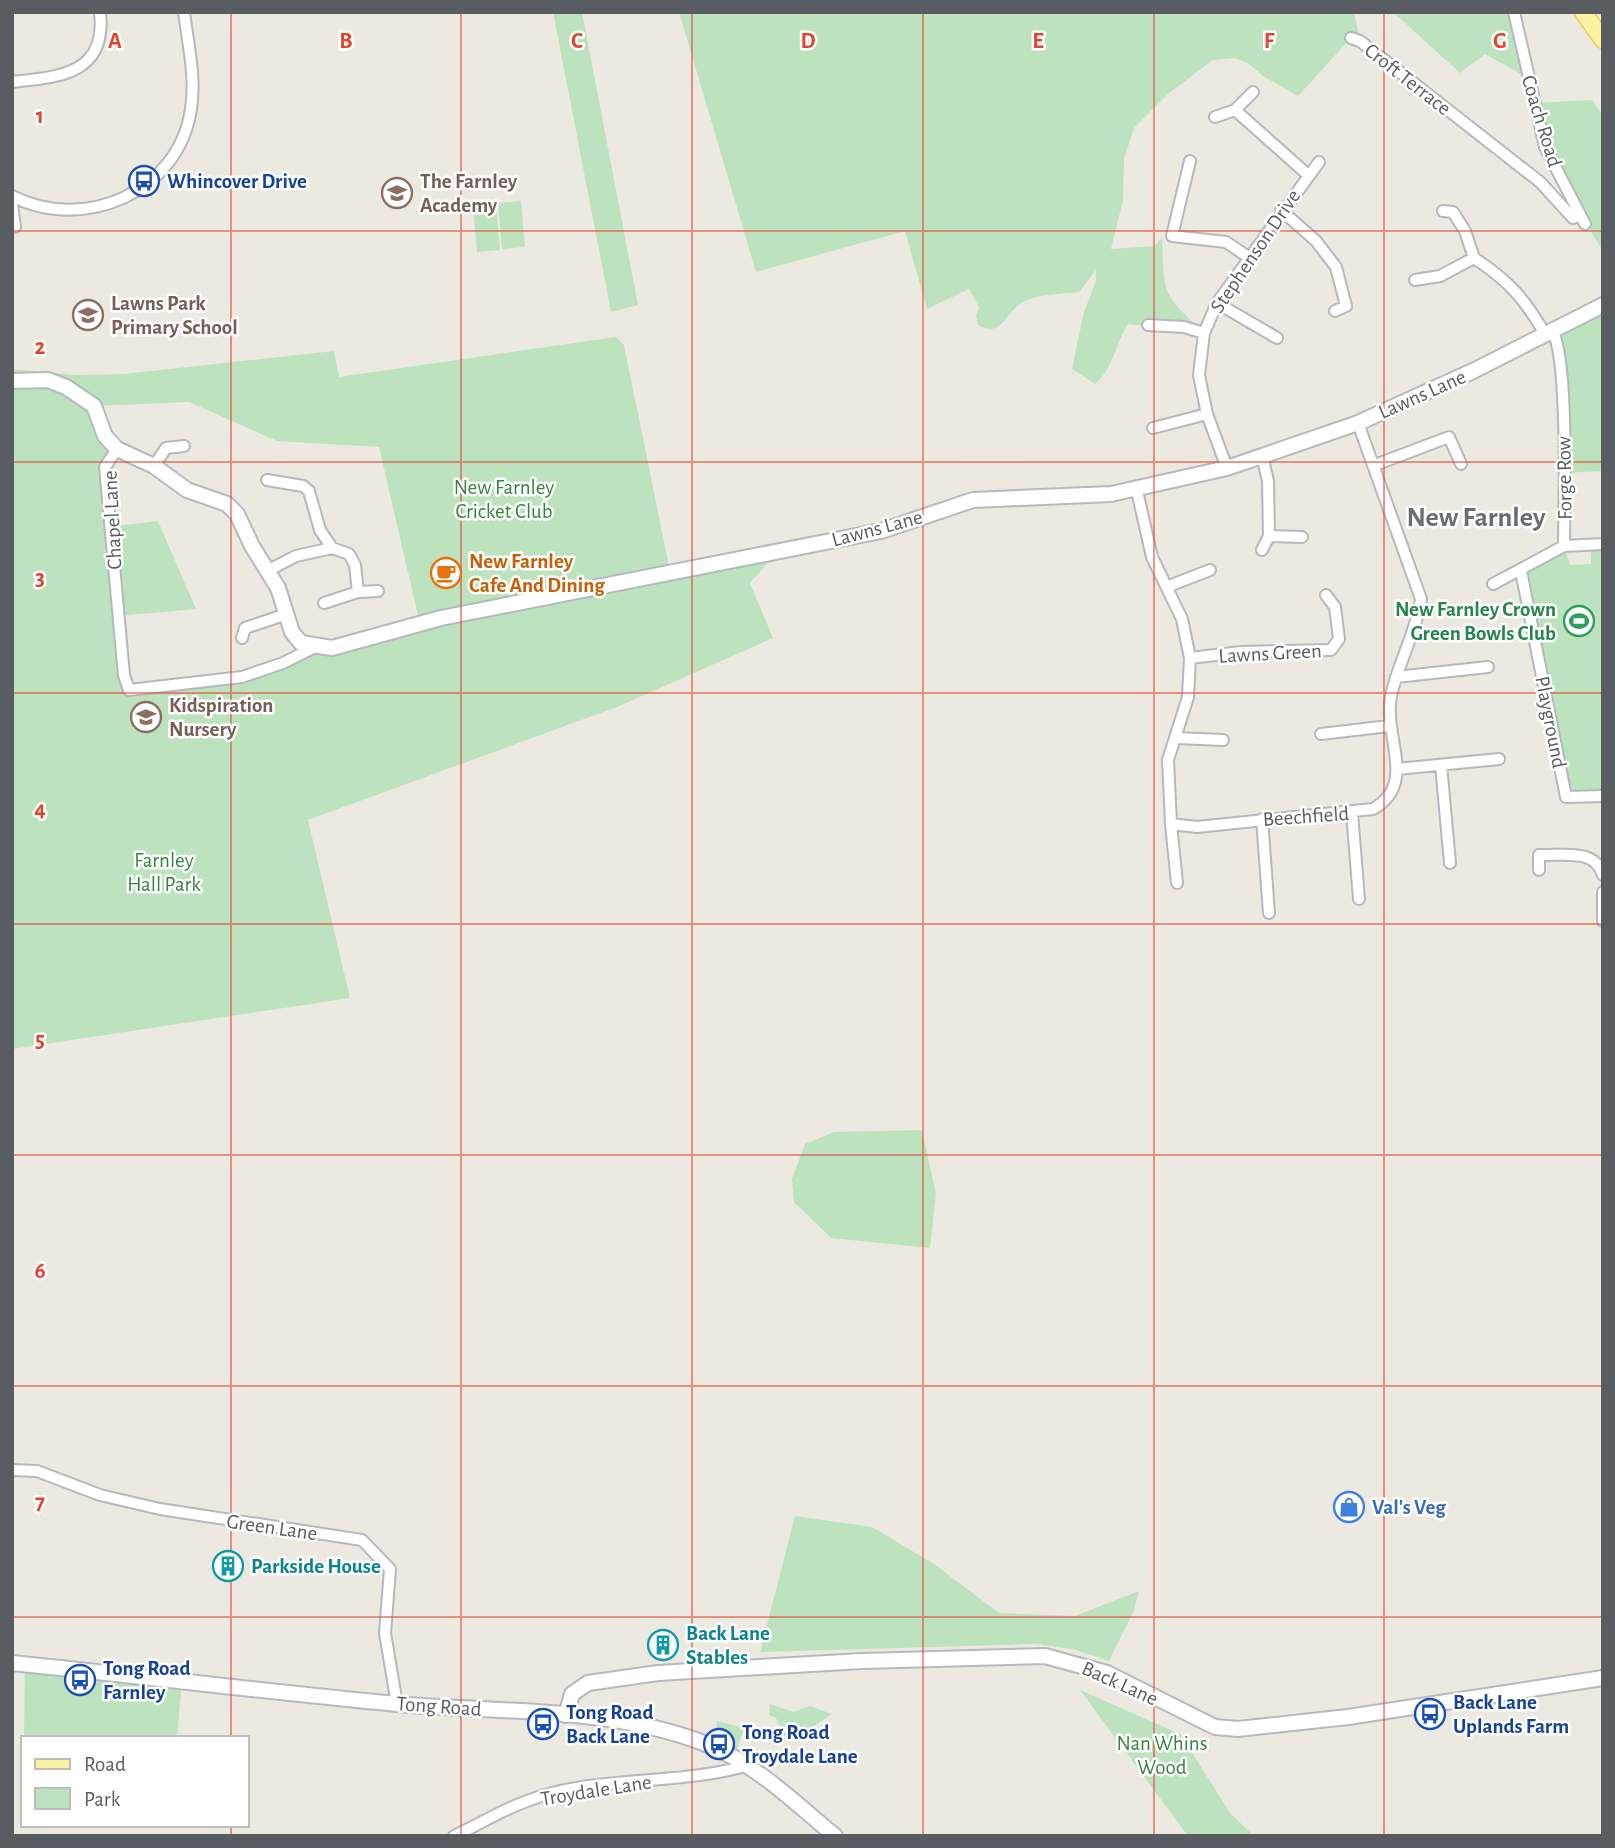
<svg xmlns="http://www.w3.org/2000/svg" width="1615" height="1848" font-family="'Alegreya Sans',sans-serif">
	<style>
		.green { fill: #bce3be; fill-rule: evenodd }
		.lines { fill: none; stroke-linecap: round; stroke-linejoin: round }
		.street-casing { stroke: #b6b8bd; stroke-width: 14 }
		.secondary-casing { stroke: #b6b9bf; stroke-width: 18 }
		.primary-casing { stroke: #edca57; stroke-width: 19 }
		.street { stroke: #fff; stroke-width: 10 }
		.secondary { stroke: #fff; stroke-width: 14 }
		.primary { stroke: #fdf2a4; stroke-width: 16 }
		.grid { fill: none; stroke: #e4442d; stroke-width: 2; stroke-opacity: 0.55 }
		.labels { text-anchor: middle; stroke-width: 5; stroke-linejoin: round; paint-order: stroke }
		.street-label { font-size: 21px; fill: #595c61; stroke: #fff }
		.transit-label { font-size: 21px; font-weight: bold; fill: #164399; stroke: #fff; text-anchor: start }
		.education-label { font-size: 21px; font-weight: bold; fill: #785e54; stroke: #fff; text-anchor: start }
		.park-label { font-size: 21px; fill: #36833d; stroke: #fff }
		.food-label { font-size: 21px; font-weight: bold; fill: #c56008; stroke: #fff; text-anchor: start }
		.leisure-label { font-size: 21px; font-weight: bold; fill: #27864d; stroke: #fff; text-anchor: end }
		.shop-label { font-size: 21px; font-weight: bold; fill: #366cbe; stroke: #fff; text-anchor: start }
		.culture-label { font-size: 21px; font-weight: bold; fill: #0d838f; stroke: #fff; text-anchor: start }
		.district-label { font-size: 28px; font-weight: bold; fill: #6a6e73; stroke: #fff }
		.grid-label { font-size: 23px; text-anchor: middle; font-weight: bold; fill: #e4442d; stroke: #fff; stroke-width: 5; stroke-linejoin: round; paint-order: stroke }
	</style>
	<rect width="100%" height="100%" fill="#eceae0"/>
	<path class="green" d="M553 12H582L638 305 611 312Z
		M679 12H1354L1360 41 1351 38 1298 96 1263 76 1248 63 1235 58 1213 60 1168 94 1134 128 1124 159 1123 201 1111 249 1154 246 1162 238C1164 297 1162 292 1204 333L1128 324C1115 344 1114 368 1095 384L1072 369 1084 312 1096 281V270L1079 292C1062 294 1038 294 1023 302 1006 310 1003 339 978 325L976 316 979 307 969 289 927 309 905 231 756 272Z
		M1393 12H1514L1528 78 1485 54 1460 73Z
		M1592 100 1603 115V251L1563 187 1534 103Z
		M521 201 525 247 502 249 498 203Z
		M496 204 500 250 477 252 473 206Z
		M1603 305V471L1564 473 1562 398 1552 330Z
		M616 337 624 345 670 571 779 550 750 583 773 638 617 707 308 820 350 998 12 1049V369L73 375 124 374 334 351 339 377ZM189 402 277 441 379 447 420 624 297 655 242 677 129 690 118 616 196 609 158 521 109 527 105 467 117 449 94 406Z
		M1591 544H1603V796L1566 797 1521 571 1564 546 1570 565 1591 564Z
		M922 1130 936 1194 930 1248 831 1238 794 1202 792 1179 805 1144 834 1132Z
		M795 1516 872 1527 934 1564 999 1613 1075 1616 1139 1591 1134 1610 1109 1661 1076 1650 1037 1644 760 1652Z
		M25 1664 182 1680 177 1738H24Z
		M1080 1690 1180 1734 1231 1814 1254 1836H1188Z
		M770 1704 793 1712 810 1706 832 1714 808 1730 806 1740 784 1736 776 1718 769 1715Z
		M717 1721 744 1728 737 1749 714 1742Z"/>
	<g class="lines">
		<g class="street-casing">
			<path id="street" d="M1514 12 1545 147 1585 224
				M1351 38 1360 41 1540 182 1573 218 1579 215
				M12 82C60 77 107 74 100 12
				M1235 110 1253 92
				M1215 117 1235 110 1307 174
				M1190 161 1172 236 1226 242 1251 259
				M12 196C84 233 179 192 191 109 196 77 188 44 184 12
				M12 205 15 227
				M1281 210 1316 241 1336 267 1346 306 1335 311
				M1443 211 1453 212 1465 231 1474 258
				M1415 280 1440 276 1474 258C1509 281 1524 298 1545 334
				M1217 303 1277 338
				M1148 325 1184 327 1204 333
				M1153 428 1207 414
				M117 449 105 467 124 675 129 690 242 677 283 663 315 647
				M1262 455 1268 481 1269 536 1302 537
				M1375 465 1449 437 1461 464
				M154 466 166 448 184 446
				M1227 468 1207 414 1199 375 1204 333 1217 303 1319 162
				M267 480 303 486 309 491 320 530 332 548 296 556 269 570
				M1137 491 1152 557 1182 619 1190 658 1188 697 1168 760 1171 824 1197 827 1373 809C1418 784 1383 737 1391 696 1398 663 1416 633 1421 599L1358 423
				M1564 546 1603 544
				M1262 550 1269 536
				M1521 571 1566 797 1603 796
				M1493 584 1564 546C1564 506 1569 358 1552 330
				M1169 586 1210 570
				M358 592 378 591
				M324 603 358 592 355 565 349 554 332 548
				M242 638 245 628 284 615
				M1190 658 1241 652 1331 650 1339 639 1335 607 1326 595
				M1396 677 1488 667
				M1321 734 1389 726
				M1177 738 1223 740
				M1441 765 1450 863
				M1397 769 1499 759
				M1352 813 1359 899
				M1262 819 1269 913
				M1171 824 1177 883
				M1539 870V855C1563 856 1595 848 1603 875
				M1603 892V921
				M12 1470 37 1471 100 1495 160 1509 362 1540 390 1569 385 1633 397 1704
				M454 1836C478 1825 502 1810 527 1801 593 1775 675 1786 745 1766"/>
		</g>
		<g class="secondary-casing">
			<path id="secondary" d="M12 381 48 380 66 387 94 406 105 436 117 449 154 466 187 490 227 504 237 514 252 546 278 588 292 632 301 643 332 648 441 618 881 531 973 500 1111 494 1227 468 1358 423 1473 371 1603 305
				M12 1663C140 1676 269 1692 397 1704 499 1713 609 1706 706 1744 756 1764 794 1802 835 1836
				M566 1715 572 1694 588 1683 658 1673 862 1661 1045 1656 1107 1673 1215 1727 1238 1729 1348 1717 1603 1678"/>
		</g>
		<g class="primary-casing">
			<path id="primary" d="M1583 12 1603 40"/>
		</g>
		<use href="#street" class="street"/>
		<use href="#secondary" class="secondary"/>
		<use href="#primary" class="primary"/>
	</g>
	<path class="grid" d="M231 12V1738M461 12V1836M692 12V1836M923 12V1836M1154 12V1836M1384 12V1836M12 231H1603M12 462H1603M12 693H1603M12 924H1603M12 1155H1603M12 1386H1603M12 1617H1603M231 1825V1836"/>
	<defs>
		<g id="bus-ring" transform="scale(1.575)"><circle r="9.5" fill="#fff" stroke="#1a4fb4" stroke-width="1.5"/><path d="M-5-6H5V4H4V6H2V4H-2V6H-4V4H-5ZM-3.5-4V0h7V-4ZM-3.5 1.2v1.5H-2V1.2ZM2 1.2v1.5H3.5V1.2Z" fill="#1a4fb4"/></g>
		<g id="school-ring" transform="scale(1.575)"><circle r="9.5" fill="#fff" stroke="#8d6e63" stroke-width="1.5"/><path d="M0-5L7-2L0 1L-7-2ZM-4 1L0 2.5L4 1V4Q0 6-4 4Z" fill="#8d6e63"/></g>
		<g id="cafe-ring" transform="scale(1.575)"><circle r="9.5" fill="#fff" stroke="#e8710a" stroke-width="1.5"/><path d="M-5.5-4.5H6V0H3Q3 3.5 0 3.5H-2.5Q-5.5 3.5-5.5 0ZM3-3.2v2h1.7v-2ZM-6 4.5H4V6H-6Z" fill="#e8710a"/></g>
		<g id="stadium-ring" transform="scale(1.575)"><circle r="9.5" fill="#fff" stroke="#2e9e5b" stroke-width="1.5"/><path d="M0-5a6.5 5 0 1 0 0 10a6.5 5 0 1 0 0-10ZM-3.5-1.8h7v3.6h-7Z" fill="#2e9e5b"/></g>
		<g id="shop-ring" transform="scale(1.575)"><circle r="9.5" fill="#fff" stroke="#3f7fe0" stroke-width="1.5"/><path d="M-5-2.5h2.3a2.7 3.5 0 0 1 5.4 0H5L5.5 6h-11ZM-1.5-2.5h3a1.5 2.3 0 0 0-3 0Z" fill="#3f7fe0"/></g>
		<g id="building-ring" transform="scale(1.575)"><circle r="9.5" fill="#fff" stroke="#0f9aa8" stroke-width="1.5"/><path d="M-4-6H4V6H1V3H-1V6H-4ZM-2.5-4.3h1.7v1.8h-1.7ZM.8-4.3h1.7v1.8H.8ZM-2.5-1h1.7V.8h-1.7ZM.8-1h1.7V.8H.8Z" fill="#0f9aa8"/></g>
	</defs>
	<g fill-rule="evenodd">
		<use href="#bus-ring" x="144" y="181"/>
		<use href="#school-ring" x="397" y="193"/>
		<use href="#school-ring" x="88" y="315"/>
		<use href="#cafe-ring" x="446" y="573"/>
		<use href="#stadium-ring" x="1579" y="621"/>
		<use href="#school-ring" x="146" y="717"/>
		<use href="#shop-ring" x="1349" y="1507"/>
		<use href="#building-ring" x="228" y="1566"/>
		<use href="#building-ring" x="663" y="1645"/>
		<use href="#bus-ring" x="80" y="1680"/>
		<use href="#bus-ring" x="1430" y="1714"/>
		<use href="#bus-ring" x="543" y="1724"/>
		<use href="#bus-ring" x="719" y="1744"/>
	</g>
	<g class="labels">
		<g class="street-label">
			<text transform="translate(1408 79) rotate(38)" y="7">Croft Terrace</text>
			<text transform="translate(1542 121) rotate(73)" y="7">Coach Road</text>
			<text transform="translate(1255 251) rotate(-56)" y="7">Stephenson Drive</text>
			<text transform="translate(1422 394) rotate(-24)" y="7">Lawns Lane</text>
			<text transform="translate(1564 478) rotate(-91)" y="7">Forge Row</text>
			<text transform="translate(112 520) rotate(-93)" y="7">Chapel Lane</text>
			<text transform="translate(877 528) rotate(-15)" y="7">Lawns Lane</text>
			<text transform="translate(1270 653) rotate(-3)" y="7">Lawns Green</text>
			<text transform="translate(1551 722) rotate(79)" y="7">Playground</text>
			<text transform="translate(1306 816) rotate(-4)" y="7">Beechfield</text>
			<text transform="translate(272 1527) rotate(8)" y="7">Green Lane</text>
			<text transform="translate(1120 1683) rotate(24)" y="7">Back Lane</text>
			<text transform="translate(439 1706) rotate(4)" y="7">Tong Road</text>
			<text transform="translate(596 1790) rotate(-9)" y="7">Troydale Lane</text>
		</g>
		<g class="transit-label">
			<text x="167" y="188">Whincover Drive</text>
			<text x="103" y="1675">Tong Road<tspan x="103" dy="24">Farnley</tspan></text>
			<text x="1453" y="1709">Back Lane<tspan x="1453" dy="24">Uplands Farm</tspan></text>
			<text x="566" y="1719">Tong Road<tspan x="566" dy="24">Back Lane</tspan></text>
			<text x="742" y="1739">Tong Road<tspan x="742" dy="24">Troydale Lane</tspan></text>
		</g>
		<g class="education-label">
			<text x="420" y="188">The Farnley<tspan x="420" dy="24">Academy</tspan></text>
			<text x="111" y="310">Lawns Park<tspan x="111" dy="24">Primary School</tspan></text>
			<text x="169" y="712">Kidspiration<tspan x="169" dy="24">Nursery</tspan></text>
		</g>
		<g class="park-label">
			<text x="504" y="494">New Farnley<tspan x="504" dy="24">Cricket Club</tspan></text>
			<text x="164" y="867">Farnley<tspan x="164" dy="24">Hall Park</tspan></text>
			<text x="1162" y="1750">Nan Whins<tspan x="1162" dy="24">Wood</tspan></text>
		</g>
		<g class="food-label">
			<text x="469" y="568">New Farnley<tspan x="469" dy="24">Cafe And Dining</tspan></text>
		</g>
		<g class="leisure-label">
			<text x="1556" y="616">New Farnley Crown<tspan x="1556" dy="24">Green Bowls Club</tspan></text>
		</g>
		<g class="shop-label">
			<text x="1372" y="1514">Val's Veg</text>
		</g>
		<g class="culture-label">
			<text x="251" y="1573">Parkside House</text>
			<text x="686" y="1640">Back Lane<tspan x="686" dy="24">Stables</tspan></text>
		</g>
		<g class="district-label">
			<text x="1476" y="526">New Farnley</text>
		</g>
	</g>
	<g class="grid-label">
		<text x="115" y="48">A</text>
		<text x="346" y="48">B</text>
		<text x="577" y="48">C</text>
		<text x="808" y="48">D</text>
		<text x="1038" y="48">E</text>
		<text x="1269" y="48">F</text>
		<text x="1500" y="48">G</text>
		<text x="40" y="123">1</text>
		<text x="40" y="354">2</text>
		<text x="40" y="585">3</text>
		<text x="40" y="816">4</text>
		<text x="40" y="1047">5</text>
		<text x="40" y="1278">6</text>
		<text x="40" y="1509">7</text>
	</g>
	<rect width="1615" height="1848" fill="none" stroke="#595c61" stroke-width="28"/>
	<rect x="21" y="1736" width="228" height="91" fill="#ffffff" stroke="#bdbec0" stroke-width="2"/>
	<rect x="35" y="1759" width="35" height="10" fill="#fdf2a4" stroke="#bdbec0" stroke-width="2"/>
	<text x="84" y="1771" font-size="21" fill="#595c61">Road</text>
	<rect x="35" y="1788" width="35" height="21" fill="#bce3be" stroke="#bdbec0" stroke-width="2"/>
	<text x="84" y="1806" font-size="21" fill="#595c61">Park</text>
</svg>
